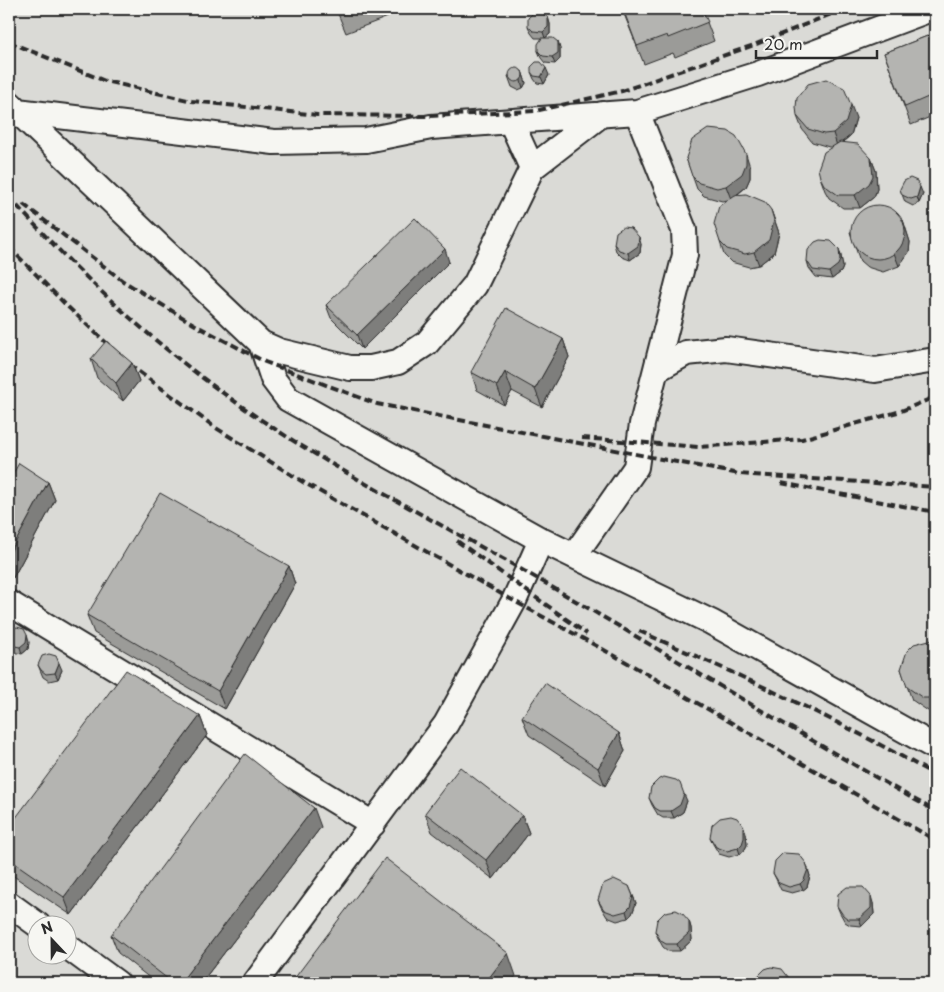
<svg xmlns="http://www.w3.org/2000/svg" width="944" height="992" font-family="'Playpen Sans',sans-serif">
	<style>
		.built { fill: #dadad6; fill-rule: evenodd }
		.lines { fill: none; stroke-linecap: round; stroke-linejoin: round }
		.service-casing { stroke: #2b2b2b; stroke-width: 28 }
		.service { stroke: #f6f6f2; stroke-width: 24 }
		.rail { stroke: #2b2b2b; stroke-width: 4; stroke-dasharray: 8 4; stroke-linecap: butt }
		.wall { fill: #9b9b98; stroke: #2b2b2b }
		.shaded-wall { fill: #7e7e7c; stroke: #2b2b2b }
		.building { fill: #b4b4b1; stroke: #2b2b2b }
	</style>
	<rect width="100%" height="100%" fill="#eaeae6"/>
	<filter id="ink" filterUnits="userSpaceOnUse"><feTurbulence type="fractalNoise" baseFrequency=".02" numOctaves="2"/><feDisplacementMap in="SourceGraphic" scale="10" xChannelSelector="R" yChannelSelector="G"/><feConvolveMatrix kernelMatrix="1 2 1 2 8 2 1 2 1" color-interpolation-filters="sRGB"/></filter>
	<g filter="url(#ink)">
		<path class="built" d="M9 9H935V983H9ZM38 924H68V954H38Z"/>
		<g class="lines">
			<g class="service-casing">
				<path id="service" d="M9 103 261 343 273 379 288 399 541 540 514 601 446 724 255 983
					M17 111 274 142 366 140 431 127 637 112 758 74 931 9
					M511 122 532 168 602 114
					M261 343 279 351 350 368H371L398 362 427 343 475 285 532 168
					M656 370 686 353 726 349 875 370 935 360
					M541 540 711 622 935 747
					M574 556 636 467 642 424 685 255 684 230 637 112
					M9 603 373 824
					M9 904 38 925
					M68 947 117 983"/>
			</g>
			<use href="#service" class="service"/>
			<path class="rail" d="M9 42 105 81 192 101 317 115 430 116 535 111 622 91 754 45 844 9
				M9 197C78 273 153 344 237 403 332 471 438 521 538 579 671 656 802 736 935 811
				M23 204 123 281 197 326 265 362 377 404 739 474 935 487
				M9 247 68 307 131 366 216 428 303 482 514 601 628 663 935 840
				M582 438 699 447 802 439 901 411 935 397
				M781 483 935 512
				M457 541 587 634
				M639 631C740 675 839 720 935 775"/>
		</g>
		<path class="wall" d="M336 9H385L388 17 346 33Z
			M622 9H702L714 41 675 57 673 53 644 64Z
			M548 17 550 24V34L545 38 558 42 560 49V59L555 64 545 63 541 58 538 51 542 38H535L531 33 528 26Z
			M935 33V115L911 125 884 53Z
			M522 71 526 83 523 88 518 90 512 87 508 76Z
			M531 72 549 75 544 84 537 83 534 79Z
			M797 116 856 118 851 135 842 143 871 158 876 171 877 189 874 197 860 208H843L829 198 825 191 820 177 833 147H829L812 142 802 129Z
			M686 158 750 167V178L746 187 737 195 771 210 779 233 774 253 759 265 749 267 731 262 724 255 720 242 728 200 722 201 704 196 697 189Z
			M900 189 923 194 919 203 913 206 905 202Z
			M903 220 910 242 909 252 899 266 883 272 867 267 860 261 850 232Z
			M614 244H641L640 253 630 260 622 257 616 251Z
			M839 249 841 256 843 267 841 272 832 279 816 277 809 268 807 261Z
			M449 262 362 349 331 318 326 305Z
			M563 339 569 357 542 407 512 391 504 405 477 390 471 372Z
			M91 359 132 363 139 381 123 401 97 378Z
			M9 481 48 482 55 500 13 578 9 576Z
			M289 566 295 584 225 709 94 633 87 615Z
			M9 632 29 642 28 649 22 654 13 652 9 644Z
			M935 640V711H928L912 700 901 669Z
			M38 665 62 670 58 679 49 681 43 677Z
			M200 716 207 735 71 915 9 873V827Z
			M522 717 619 733 625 751 605 786 529 735Z
			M649 798 687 801 683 812 674 818H663L658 815 652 805Z
			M425 813 522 815 529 833 493 879 432 832Z
			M321 827 201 983H156L118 953 111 935Z
			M746 834 747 845 744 851 740 854 729 857 719 854 713 844 710 837Z
			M806 863 810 876 807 887 803 890 792 893 781 890 776 879 773 873Z
			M629 886 636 903 632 914 628 918 617 921 607 917 601 907 598 900Z
			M873 903 874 914 862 926 850 925 845 922 840 913 837 906Z
			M689 921 691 928 692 940 680 951H668L663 947 658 938 655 931Z"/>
		<path class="shaded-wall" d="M548 17 550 24V34L545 38 543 32Z
			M558 42 560 49V59L555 64 552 57Z
			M546 68 549 75 544 84 541 77Z
			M522 71 526 83 523 88 521 81Z
			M851 105 856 118 851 135 837 146 833 133Z
			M746 154 750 167V178L746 187 731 199 726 186Z
			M871 158 876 171 877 189 874 197 860 208 855 195Z
			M920 187 923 194 919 203 917 197Z
			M771 210 779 233 774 253 759 265 754 252Z
			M903 220 910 242 909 252 899 266 894 253Z
			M639 237 641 244 640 253 630 260 628 253Z
			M445 249 449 262 362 349 357 335Z
			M839 249 841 256 843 267 841 272 832 279 829 272Z
			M563 339 569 357 542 407 535 389Z
			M132 363 139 381 123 401 116 383Z
			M505 372 512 391 504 405 497 386Z
			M48 482 55 500 13 578 9 568V554Z
			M289 566 295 584 225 709 218 691Z
			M27 635 29 642 28 649 22 654 20 647Z
			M59 663 62 670 58 679 55 673Z
			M200 716 207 735 71 915 64 897Z
			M619 733 625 751 605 786 598 768Z
			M684 794 687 801 683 812 674 818 671 811Z
			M314 808 321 827 201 983H180Z
			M522 815 529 833 493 879 486 860Z
			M744 827 746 834 747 845 744 851 740 854 738 848Z
			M806 863 810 876 807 887 803 890 800 884Z
			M633 896 636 903 632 914 628 918 626 911Z
			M871 896 873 903 874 914 862 926 859 919Z
			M689 921 691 928 692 940 680 951 677 944Z
			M508 953 516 976 510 983H485Z"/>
		<path class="building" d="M337 9H355L340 15Z
			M623 9H702L708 22 668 38 667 35 637 46Z
			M540 12 548 17V27L543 32 533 31 528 26V18L533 13Z
			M935 33V94L905 107 884 53Z
			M542 38H553L558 42V53L552 57 543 56 538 51V44Z
			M536 62H541L546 68 541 77 534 76 531 72V67Z
			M509 75a7 7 0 1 1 14 0a7 7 0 1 1-14 0Z
			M826 79 844 88 851 105 846 122 833 133 824 134 808 129 797 116 796 107 797 98 808 84Z
			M708 129 728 131 736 136 746 154V164L742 174 726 186 717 188 699 183 692 176 686 158 692 140Z
			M840 142 858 144 871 158 873 176 869 184 855 195H838L824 185 820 177 818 169 824 152Z
			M910 178 917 181 920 187 917 197 911 199 902 195 900 189 904 181Z
			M746 194 765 202 771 210 774 220 769 240 754 252 745 254 727 249 720 242 714 224 719 206 735 195Z
			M851 232a27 27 0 1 1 54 0a27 27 0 1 1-54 0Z
			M415 218 445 249 357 335 326 305Z
			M623 227 631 228 639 237 638 246 628 253 619 250 614 244 616 232Z
			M820 240 831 241 839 249 840 260 838 265 829 272 813 270 807 261 808 250 815 242Z
			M506 308 563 339 535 389 505 372 497 386 471 372Z
			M106 341 132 363 116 383 91 359Z
			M19 463 48 482 9 554V481Z
			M160 493 289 566 218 691 87 615Z
			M17 627 24 629 27 635 26 642 20 647 10 645 9 642V632L10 629Z
			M933 639 935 640V697L932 698H923L907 687 901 669 907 651 914 644Z
			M49 654 56 656 59 663 55 673 46 674 41 670 38 665 42 656Z
			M126 670 200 716 64 897 9 859V827Z
			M545 683 619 733 598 768 522 717Z
			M245 754 314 808 180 983H173L111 935Z
			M460 767 522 815 486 860 425 813Z
			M664 777 676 780 680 783 684 794 680 805 671 811H660L655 808 649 798 651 787 659 779Z
			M731 816 737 818 744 827V838L742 844 738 848 727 851 716 847 710 837 712 825 720 818Z
			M783 853 799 854 806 863 808 869 804 880 800 884 789 887 779 883 773 873 775 861Z
			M385 858 508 953 485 983H291Z
			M614 879 629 886 633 896 630 907 626 911 615 914 604 910 598 900 603 884Z
			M847 887H863L871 896V908L859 919H848L843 915 837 906 838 894Z
			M676 910 682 913 689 921V933L677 944H666L661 941 655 931 657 920 665 912Z
			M771 967 782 969 789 978 790 983H757V977L765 969Z"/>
	</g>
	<rect width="944" height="992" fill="none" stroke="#f6f6f2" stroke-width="30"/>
	<rect x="15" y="15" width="914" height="962" fill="none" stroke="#2b2b2b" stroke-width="2" filter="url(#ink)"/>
	<g transform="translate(52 940) rotate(338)"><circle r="24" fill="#f6f6f2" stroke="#a5a5a2"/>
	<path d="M0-4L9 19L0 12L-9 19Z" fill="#2b2b2b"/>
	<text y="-8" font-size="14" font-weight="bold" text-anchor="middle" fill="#2b2b2b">N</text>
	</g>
	<path d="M756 50v8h121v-8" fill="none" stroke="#2b2b2b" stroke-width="2.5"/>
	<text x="764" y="50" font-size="15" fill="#2b2b2b" stroke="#f6f6f2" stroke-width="4" paint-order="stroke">20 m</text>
</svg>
